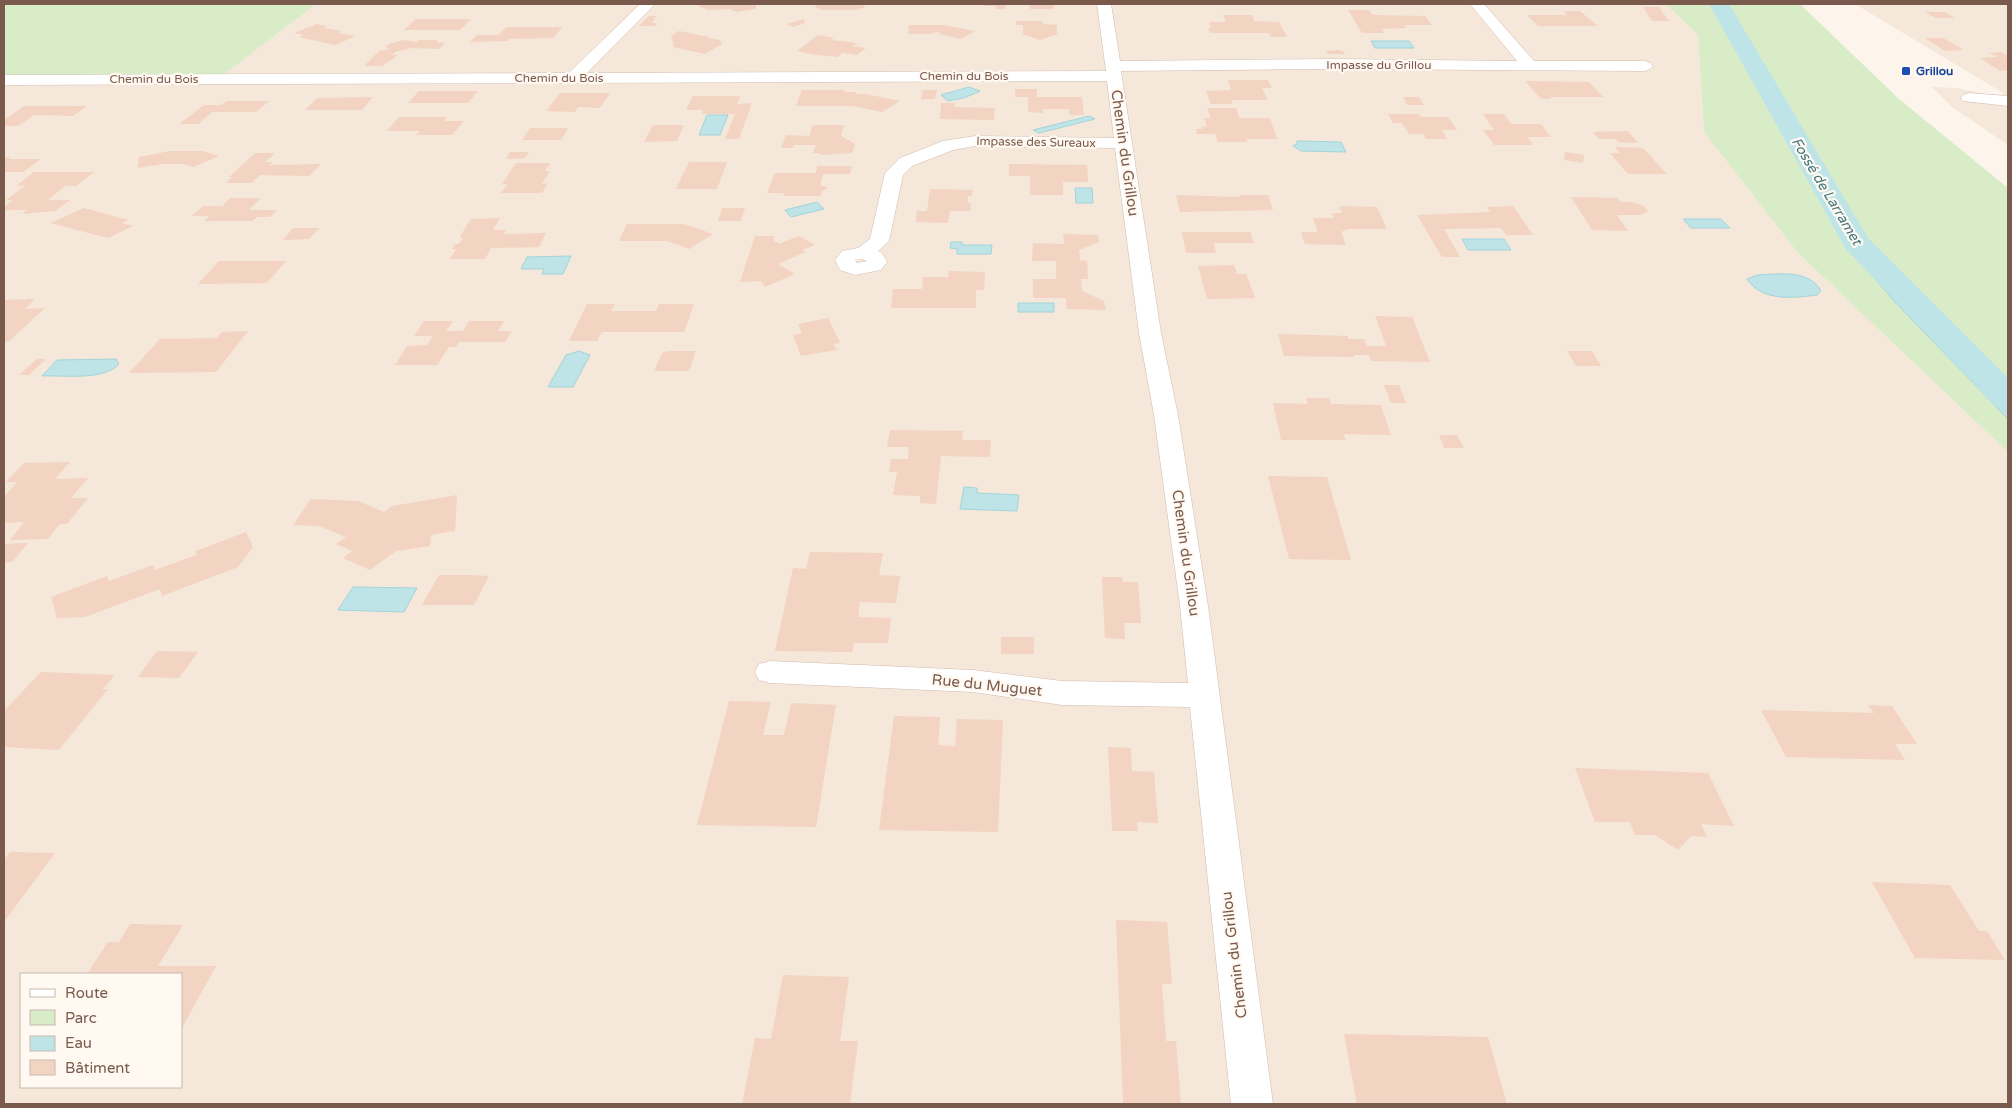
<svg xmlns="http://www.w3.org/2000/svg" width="2012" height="1108" font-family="'Varela Round',sans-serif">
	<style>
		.residential { fill: #f5e7d9; fill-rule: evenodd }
		.green { fill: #d8ecc8 }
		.water { fill: #bee4e8; stroke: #a3d4da }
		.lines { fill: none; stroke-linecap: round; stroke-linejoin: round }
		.canal { fill: #bee4e8; fill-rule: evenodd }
		.building { fill: #f3d3c1 }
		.minor-casing { stroke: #d1bcaf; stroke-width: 1 }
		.minor { fill: #fff; fill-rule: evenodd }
		.transit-dot { fill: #1a4fb4; stroke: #fff9f2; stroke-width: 2 }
		.labels { text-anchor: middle; stroke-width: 4.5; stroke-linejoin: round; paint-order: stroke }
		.far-street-label { font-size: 12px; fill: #7a5a4c; stroke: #fff9f2 }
		.far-transit-label { font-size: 12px; font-weight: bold; fill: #164399; stroke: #fff9f2; text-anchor: start }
		.far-water-label { font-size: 14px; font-style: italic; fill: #3f777e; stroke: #fff9f2 }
		.street-label { font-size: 15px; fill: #7a5a4c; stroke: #fff9f2 }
	</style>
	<rect width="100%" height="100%" fill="#fdf5eb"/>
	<path class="residential" d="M4 4H1666L1698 35 1704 132 1798 253 2008 452V1104H4ZM21 974H181V1087H21Z
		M1855 4H2008V145L1952 107 1932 87 1956 88 1991 95 2005 94Z"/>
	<path class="green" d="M4 4H316L223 75 4 78Z
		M1666 4H1800L1899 99 2008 188V452L1798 253 1704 132 1698 35Z"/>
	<path class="water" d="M1371 41H1409L1414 48H1375Z
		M969 87 980 91 964 98 948 101 941 95Z
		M707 115H728L720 135H699Z
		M1089 116 1095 119 1039 133 1033 130Z
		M1787 121H1795L1830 183 1849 221 1876 265 1901 294 2008 407V419L1895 302 1864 266 1844 232 1824 187Z
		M1297 141 1341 142 1346 152 1301 151 1293 146 1297 144Z
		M1075 188H1092L1093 203H1076Z
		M817 202 824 209 791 217 785 210Z
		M1683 219H1721L1730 228H1691Z
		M1462 239H1504L1511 250H1468Z
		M951 242H962V245H992L991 254H957V249L950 248Z
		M571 256 563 274H542L544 269H521L527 257Z
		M1757 275C1778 274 1809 269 1821 291L1817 295C1794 298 1762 302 1747 279Z
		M1018 303H1054V312H1018Z
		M579 351 590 355 573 387H548L566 355Z
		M116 359 119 364C104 381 64 375 42 376L57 360Z
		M964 487 977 488V493L1019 495 1017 511 960 509Z
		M353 587 417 588 404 612 338 610Z"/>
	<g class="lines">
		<path class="canal" d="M1709 4H1729L1868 238 2008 378V409L1995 406 1846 249Z"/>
	</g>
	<path class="building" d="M700 4H751L756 5V9L736 12 730 9 708 10 699 6Z
		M816 4H860L866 7 855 10H822L815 7Z
		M984 4H1005L1006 9H996V6H984Z
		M1029 4H1054V9H1030Z
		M1643 7H1659L1669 21H1652Z
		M1348 10H1369L1373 15 1425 16 1432 25H1404L1407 28 1381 29 1384 33H1362Z
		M1564 11H1580L1598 26H1538L1527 15H1567Z
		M1925 12H1944L1955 18H1936Z
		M1223 15H1252L1254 21 1279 22 1287 37H1270L1269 33H1210L1208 28H1211L1209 22H1226Z
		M649 16H656L652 23H657L656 26H639Z
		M416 19H471L460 30H404Z
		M804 19 805 23 793 27 787 24Z
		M1016 21H1043V24L1057 25V34L1040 40 1023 34V25H1016Z
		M317 24 327 26 323 28 342 31 338 33 356 36 335 45 299 37 304 35 294 33Z
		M909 25H944L975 31 961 39 939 34 940 33 937 32 931 34H908Z
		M506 27H562L554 38 509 39 508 41 470 42 477 35H499Z
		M679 31 709 37 707 38 720 40 722 44 705 54 673 47 672 46 674 45 671 36Z
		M818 35 834 38 831 40 857 43 852 46 866 48 857 55 843 53 837 57 810 54 797 51Z
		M1925 38H1943L1964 50 1945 51Z
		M404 40 416 42 419 40H438L436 42 445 43 439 49 411 48 395 52 392 55H398L382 66H364L379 51 390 49 385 46 390 45 388 44Z
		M1338 50 1343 51 1345 54H1328L1326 51Z
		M2001 52 2008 56V70L2000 71 1980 58 1998 57 1989 53Z
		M1228 80H1268L1272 88H1262L1268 100H1231L1233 104H1211L1206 91 1231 90Z
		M1525 81 1589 82 1603 97H1549L1552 99H1541Z
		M1015 89H1037V97H1082L1084 115H1069V109H1043V113L1028 112V97H1015Z
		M802 90H844V92H856L855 94H866L900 101 882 112 852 106H796Z
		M923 90H937L935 99H921Z
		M419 91H478L468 103H408Z
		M560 93H610L600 108 578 107 575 112 546 111Z
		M693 96H740L737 104 752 103 739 139H725L735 114H702L703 110H686Z
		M373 97 362 110H305L317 98Z
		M1403 97H1419L1424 105H1407Z
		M227 101H269L256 112H212L198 124H179L204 105H221Z
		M941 103H955V107L995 108 994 120 940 119Z
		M24 106H87L73 116 34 115 18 126H4V120Z
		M1207 108H1236L1239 118H1270L1277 139H1246L1247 142H1218L1215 134H1197L1196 129H1202V127L1207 126 1204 118H1211Z
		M1388 114H1419L1421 117H1448L1457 130H1442L1447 139H1426L1423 134H1409L1402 123H1393Z
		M1483 114H1504L1511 124H1541L1551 137H1527L1533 145H1494L1483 130H1494Z
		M399 117H447L444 121H464L452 135H416L420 131H387Z
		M653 125H684L677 141 644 142Z
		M813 125H844L841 136 855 144 852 153 820 155V153H813L816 145H794L793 148H781L786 135 809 136Z
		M530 128H568L561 140H522Z
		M1628 131 1638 143 1618 142 1616 139H1599L1593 132Z
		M1615 147 1643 148 1667 174H1628L1610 153H1620Z
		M170 151H202L219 156 193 167 182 164H162L138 168 139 157Z
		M510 152H529L525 158 506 159Z
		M1565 152 1584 155 1583 163 1564 160Z
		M255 153H275L265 162H273L270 165 321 164 309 176 260 175 252 183H226L232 177H229Z
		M4 157H10L8 159H41L23 172H4Z
		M689 162H727L717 189H676Z
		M516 163H550L545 171H550L542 184 548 183 542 193H501L508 184H502Z
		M1009 164 1087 165 1088 182H1063V195H1030V176H1009Z
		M817 166H852L850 174H823L820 185 828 188 822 191 821 196H783L784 193H767L775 173H816Z
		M34 172H94L76 186H65L48 200H70L55 211 22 214 27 210H4V207L13 200H6L26 185 16 186Z
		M930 189 973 190 972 196H968V203H971V211H950L948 223 916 222 917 211H927Z
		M1176 195 1240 197 1239 195H1268L1273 210 1180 212Z
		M1571 197 1618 198 1620 202H1632L1644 206 1648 211 1641 215H1617L1628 231 1592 230Z
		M230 198H261L249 210H277L270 217H257L252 221H204L209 216H192L203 206H223Z
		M1339 206 1377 207 1387 229H1348L1341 232 1346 245 1305 244 1301 232H1318L1313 218H1334L1332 213H1342Z
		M1513 206 1533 235H1506L1501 228 1444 229 1460 257H1442L1417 215 1490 212 1487 207Z
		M84 208 128 220 122 223 133 226 108 238 50 223Z
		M722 208H745L741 221H718Z
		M500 218 493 230H506L504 234 546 233 539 247 491 248 485 259H450L456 249H452L455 244H459L463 238 460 236 471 219Z
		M627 224H684L713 234 689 249 667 241H619Z
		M293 228H319L309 239 283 240Z
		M1182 232H1250L1254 243H1214L1216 253H1186Z
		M1063 234 1098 235 1099 242 1079 250 1080 260 1087 261 1088 279H1081L1082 291 1104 301 1106 310 1067 309 1066 298H1033V279H1056V261H1032L1033 243 1064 244Z
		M755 236H774L773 240 779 244 799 236 815 245 802 250 805 252 778 264 795 274 765 287 761 281 740 282Z
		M219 261H286L267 283 198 284Z
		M1234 265 1237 274H1246L1255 298 1207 299 1198 266Z
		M949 271 985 272 984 290H976V308H891L893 289H922L923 277H948Z
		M35 299 25 309 45 308 8 342H4V300Z
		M587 304H615L611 311H656L659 304H694L684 332H602L597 341H569Z
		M1375 316 1412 317 1430 362 1371 361 1369 355H1354V357L1284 356 1278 334 1348 336V339H1364L1367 346H1386Z
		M828 318 840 343 833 344 837 350 801 356 793 335 802 333 798 324Z
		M424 321H453L446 331H463L469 321H504L498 331H512L505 342H459L456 347H449L437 365H395L407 346 427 345 433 336H414Z
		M248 331 216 372 129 373 160 339 217 338 222 332Z
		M667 351H696L689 371H654L662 353Z
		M1567 351H1592L1601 366H1576Z
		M37 359H46L29 375H19Z
		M1384 385H1399L1406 403H1391Z
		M1306 398H1329L1331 404 1381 405 1391 435 1343 434 1346 440H1281L1273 403 1308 404Z
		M890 430 963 431 962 440H991L990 457 941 456 936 504 920 503V496L893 495 897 472H889L891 459H908L909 447H887Z
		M1439 435H1457L1464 448H1444Z
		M70 462 55 479 88 478 71 498H88L67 524H60L48 539 10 540 24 522 4 523V497L17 482H6L24 463Z
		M1268 476 1327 477 1351 560 1289 559Z
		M457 495 455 531 431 535 430 546 396 551 370 570 343 558 352 551 336 544 346 537 319 526 293 525 311 499 358 501 384 512 392 506Z
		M246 532 253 547 238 567 162 596 160 589 85 617 57 618 51 597 107 576 109 581 153 565 155 570 197 555 196 551Z
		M28 543 12 562H4L5 544Z
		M810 552 883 553 879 575 900 576 896 603 860 602 858 617 891 618 888 643H854L852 652 775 651 793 568 806 569Z
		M439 575H468L489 576 474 605H422Z
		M1102 577H1123V582H1138L1141 623H1124L1125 639 1105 638Z
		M1001 637H1034V654H1001Z
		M157 651 198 652 179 678 138 677Z
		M41 672 115 675 103 689H108L59 750 4 747V711Z
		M729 701 771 702 763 735H784L791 703 836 705 816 827 697 825Z
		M1868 705 1892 706 1917 744H1895L1905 760 1786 757 1761 710 1874 713Z
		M894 716 940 717 938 745 955 746 957 719 1003 720 998 832 879 830Z
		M1108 747 1131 748 1132 771 1154 772 1158 823 1137 822 1138 831H1112Z
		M1575 768 1708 773 1734 826 1701 824 1707 837 1691 836 1678 850 1655 835H1635L1630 822H1595Z
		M10 852 55 853 4 922V860Z
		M1872 882 1950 885 1979 931H1987L2005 960 1915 958Z
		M1116 920 1167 922 1172 984H1162L1166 1041H1176L1181 1104H1123Z
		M130 924 183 925 158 966H216L181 1030V974H87L108 942H119Z
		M783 975 849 977 840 1041H858L850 1104H742L755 1038 771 1039Z
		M1344 1034 1488 1037 1507 1104H1357Z"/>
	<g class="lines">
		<g class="minor-casing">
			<path id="minor" d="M640 4H655L587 73 1106 71 1097 4H1111L1120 61 1336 59 1517 61 1470 4H1484L1534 61H1645L1650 63 1653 66 1650 69 1645 71 1336 69 1121 71 1161 333 1178 415 1208 606 1273 1104H1231L1190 707 1062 705 973 692 770 683 759 680 755 672 759 664 770 661 973 670 1062 681 1188 683 1180 606 1154 415 1139 333 1115 148 975 146 953 150 912 166 903 175 889 241 878 251 882 253 887 262 881 270 855 275 840 270 835 260 842 251 858 248 870 239 885 173 900 158 943 141 975 136 1114 138 1107 81 4 85V75L569 73ZM862 259 867 261 857 263 855 260Z
				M1969 93 2008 96V106L1963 101 1961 98 1963 95Z"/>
		</g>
		<use href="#minor" class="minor"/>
	</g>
	<rect class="transit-dot" x="1901" y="66" width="10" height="10" rx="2.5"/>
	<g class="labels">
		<g class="far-street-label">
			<text x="1379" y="69">Impasse du Grillou</text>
			<text x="964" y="80">Chemin du Bois</text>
			<text x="559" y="82">Chemin du Bois</text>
			<text x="154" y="83">Chemin du Bois</text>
			<text transform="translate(1036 142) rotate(1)" y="4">Impasse des Sureaux</text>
		</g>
		<g class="far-transit-label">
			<text x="1916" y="75">Grillou</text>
		</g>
		<g class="far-water-label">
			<text transform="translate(1827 191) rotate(59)" y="5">Fossé de Larramet</text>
		</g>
		<g class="street-label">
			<text transform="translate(1125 153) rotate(82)" y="5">Chemin du Grillou</text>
			<text transform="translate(1186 553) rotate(82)" y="5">Chemin du Grillou</text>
			<text transform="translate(987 685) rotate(6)" y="5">Rue du Muguet</text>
			<text transform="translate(1234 955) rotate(-97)" y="5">Chemin du Grillou</text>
		</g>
	</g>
	<rect width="2012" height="1108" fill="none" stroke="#7a5a4c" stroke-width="10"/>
	<rect x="20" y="973" width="162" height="115" fill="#fff9f2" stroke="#cab9b0"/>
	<rect x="30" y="989" width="25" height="8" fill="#ffffff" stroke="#cab9b0"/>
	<text x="65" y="998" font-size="15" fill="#7a5a4c">Route</text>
	<rect x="30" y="1010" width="25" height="15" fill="#d8ecc8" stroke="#cab9b0"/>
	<text x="65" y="1023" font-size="15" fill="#7a5a4c">Parc</text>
	<rect x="30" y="1036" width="25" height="15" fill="#bee4e8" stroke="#cab9b0"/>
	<text x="65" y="1048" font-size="15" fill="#7a5a4c">Eau</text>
	<rect x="30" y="1060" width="25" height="15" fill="#f3d3c1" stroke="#cab9b0"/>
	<text x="65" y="1073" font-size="15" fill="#7a5a4c">Bâtiment</text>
</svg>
